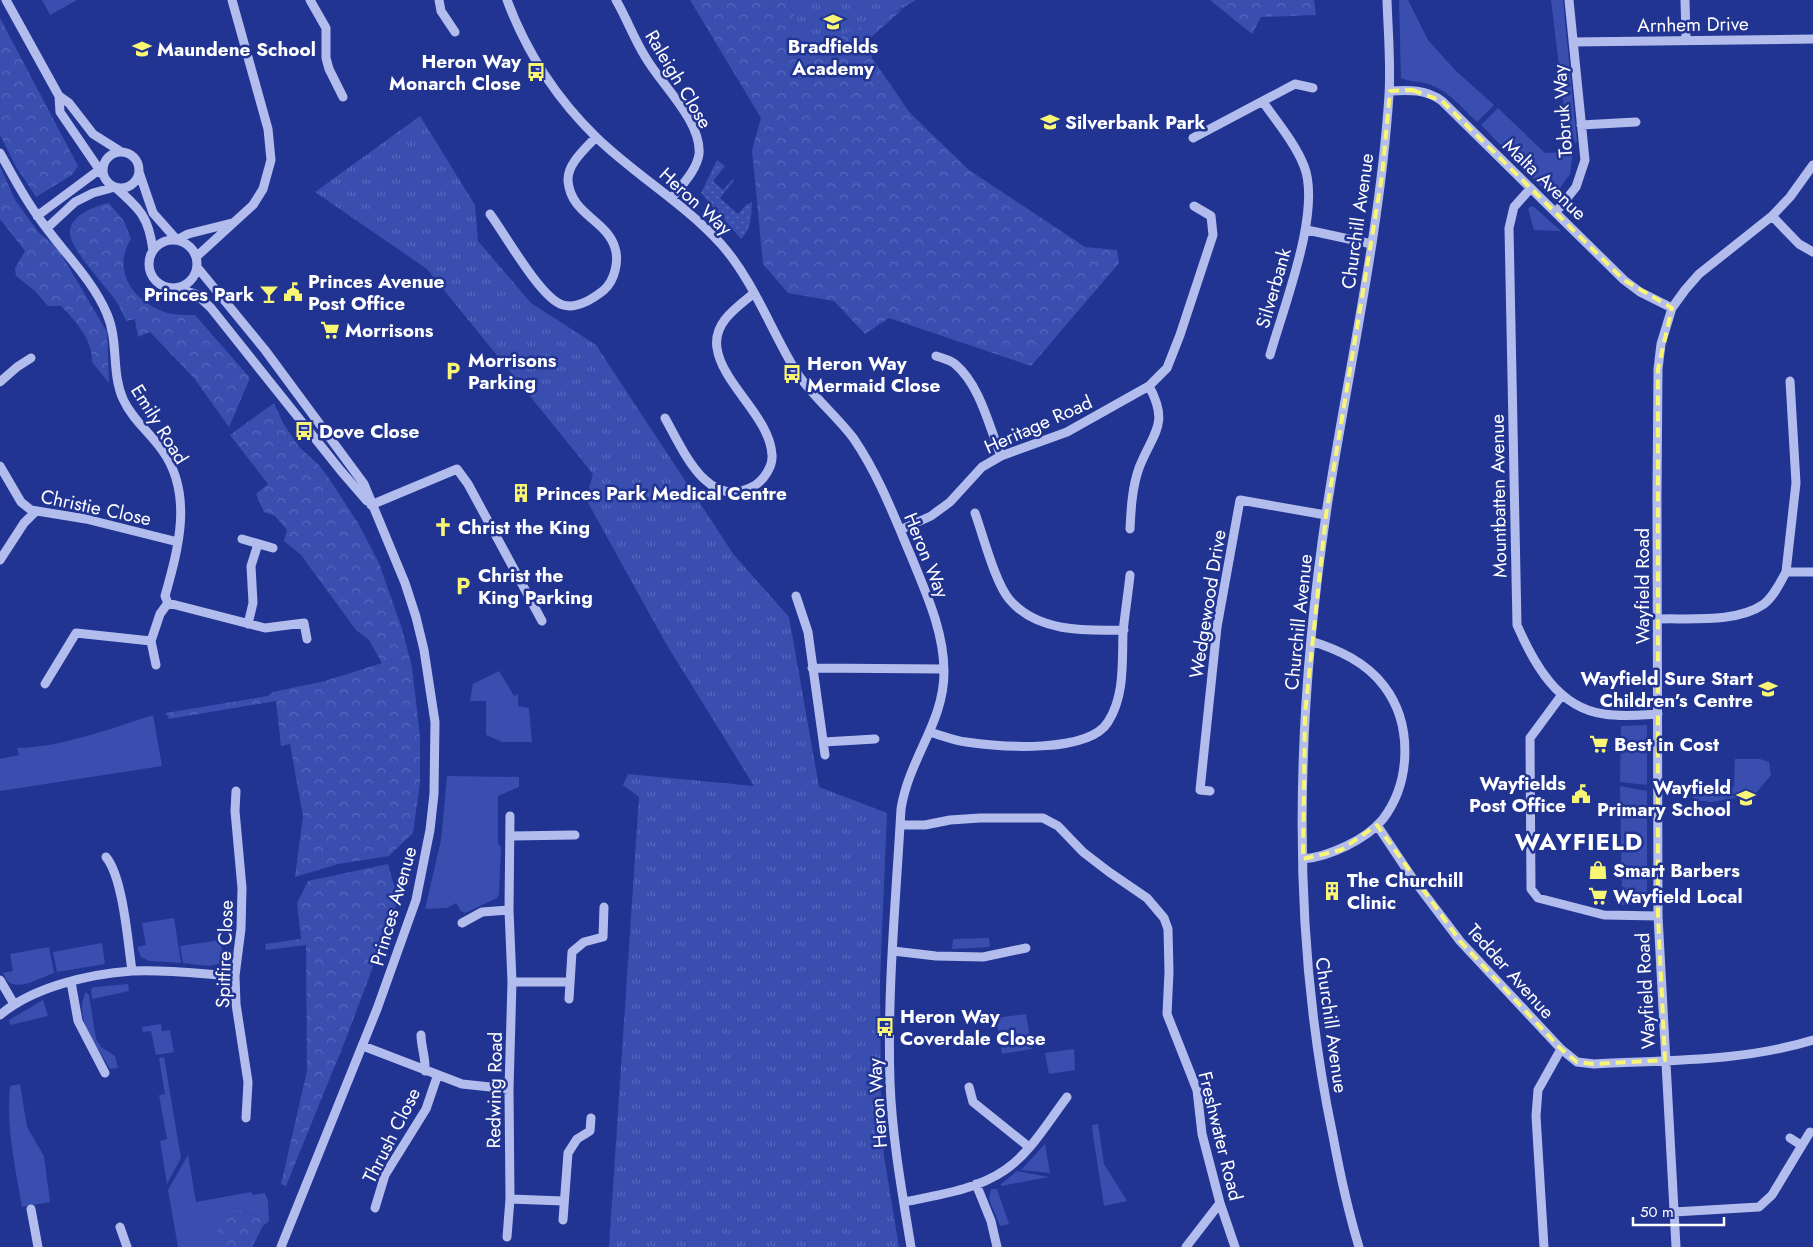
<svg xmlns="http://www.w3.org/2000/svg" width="1813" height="1247" font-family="Jost,sans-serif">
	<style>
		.grass { fill: #394eaf }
		.forest { fill: url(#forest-crowns) }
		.park { fill: url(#park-tufts) }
		.garden { fill: url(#garden-dots) }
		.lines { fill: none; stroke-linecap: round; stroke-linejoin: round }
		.minor { stroke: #b2bded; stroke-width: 9 }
		.marked { fill: none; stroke: #f9f674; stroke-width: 4; stroke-dasharray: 10 6; stroke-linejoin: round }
		.labels { text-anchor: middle; stroke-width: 5; stroke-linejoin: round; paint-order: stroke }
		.street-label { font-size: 19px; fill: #fff; stroke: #213491 }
		.poi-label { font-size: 19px; font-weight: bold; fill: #fff; stroke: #213491; text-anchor: start }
		.district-label { font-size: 24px; font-weight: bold; letter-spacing: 1px; fill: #fff; stroke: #213491 }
	</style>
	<defs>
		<pattern id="forest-crowns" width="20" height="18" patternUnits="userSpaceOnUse" patternTransform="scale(1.25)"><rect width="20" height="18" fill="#394eaf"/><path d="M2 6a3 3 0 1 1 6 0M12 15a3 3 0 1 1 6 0" fill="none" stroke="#5769bb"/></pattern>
		<pattern id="park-tufts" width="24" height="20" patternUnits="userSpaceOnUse" patternTransform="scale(1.25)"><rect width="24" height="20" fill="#394eaf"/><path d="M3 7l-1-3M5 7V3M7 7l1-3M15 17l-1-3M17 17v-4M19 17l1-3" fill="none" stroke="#5769bb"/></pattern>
		<pattern id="garden-dots" width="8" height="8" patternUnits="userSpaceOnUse" patternTransform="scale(1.25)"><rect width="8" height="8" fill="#394eaf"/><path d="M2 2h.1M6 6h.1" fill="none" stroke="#5769bb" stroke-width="1.8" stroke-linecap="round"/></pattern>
	</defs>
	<rect width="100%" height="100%" fill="#213491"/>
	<path class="grass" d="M42 0H77L50 15Z
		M1399 0H1408L1428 40 1456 71 1494 105 1477 122C1461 107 1449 91 1428 84 1419 81 1409 82 1401 78Z
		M1551 0H1563L1577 142 1575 143 1564 107Z
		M1498 108 1545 153 1573 152 1570 174 1557 192 1545 190 1481 125Z
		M1533 206 1561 231 1534 230 1528 208Z
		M499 671 514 696 518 694V706L529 708 532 742H502L486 735V701H470L473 684Z
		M153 715 162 766 0 791V759L19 755 17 748C59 748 112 728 153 715Z
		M1647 725V785L1620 782 1621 726Z
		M1735 759H1760L1769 762 1771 775 1755 794 1751 795 1712 802 1695 800 1691 794 1690 787H1734Z
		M447 776 519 777V787L498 796V844L501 847 499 894 497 898 465 913 461 911 456 903 447 908 425 909 441 840Z
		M1620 786 1647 791V904L1622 905Z
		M174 918 181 963 150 961 141 957 137 947 146 945 142 923Z
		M989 938 990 947 952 949 953 939Z
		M220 940 224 960C214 970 196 964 183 963L180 946Z
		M102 943 105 964 57 972 53 952Z
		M49 947 54 973C38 978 11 997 3 973L13 971 10 954Z
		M128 984 129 991 92 999 91 989 94 987Z
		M86 992 89 995 96 1039 101 1047 115 1056 118 1068 110 1069C98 1048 72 1018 86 992Z
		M43 1000 48 1016 10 1025 9 1020Z
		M1026 1014 1032 1049 1002 1054 996 1018Z
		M161 1024 162 1031 170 1030 174 1052 156 1055 151 1031 143 1032 142 1027Z
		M1074 1049 1075 1070 1049 1074 1045 1053Z
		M164 1057 181 1158 167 1184 160 1141 167 1139 159 1095 165 1094 159 1058Z
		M20 1084 27 1127 44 1156 50 1202 22 1207C15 1166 6 1127 10 1086Z
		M1098 1124 1104 1164 1127 1201 1104 1206 1093 1135 1092 1125Z
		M1045 1144 1050 1173 1021 1170Z
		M188 1155 196 1202 251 1192 253 1195 265 1193 268 1201 269 1221 263 1226 261 1218 236 1208 221 1212 218 1219V1247H178L168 1190Z
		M1017 1171 1049 1177 1001 1186V1184Z
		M991 1189H997L1009 1224 1000 1226 989 1199Z"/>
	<path class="forest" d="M690 0H788L809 50 834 36 903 9 869 39 872 58 910 113 969 170 1085 247 1117 250 1119 263 1031 366 889 318 865 334 834 301 788 293 763 264 752 150 761 118Z
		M1210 0H1314L1316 15 1261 17 1252 34Z
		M0 18 78 166 72 175 36 197 15 165 0 135Z
		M0 166 15 200 39 233 57 247 107 332 109 383 92 362C93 339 75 321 61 306H48L35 291 16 276 15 268 25 251 0 219Z
		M109 203 124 221 131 239C110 272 136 306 172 314 179 315 187 315 195 315L250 378 229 427 194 378 150 332 138 337 135 319 126 321C123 315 121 309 118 304 108 288 67 247 70 230 73 214 95 206 109 203Z
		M274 403 283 423 299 447 318 464 328 477 358 523 379 563 402 629 412 667 420 737V783L413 833 389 856 338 864 295 877 303 816 290 744 281 746 276 701 169 719 166 713 268 696 273 692 325 681 382 663 369 640 356 630 301 555 284 541 287 530 275 516 264 512 256 494 268 484 230 435Z
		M388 864 398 900 347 1036 286 1186 281 1184 307 1071 306 945 266 950 265 944 301 939 297 903 308 881Z
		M236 1208 261 1218 263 1226 252 1247H218V1219L221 1212Z"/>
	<path class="park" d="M788 0H916C883 21 844 31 809 50Z
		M420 116 475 205 478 241 531 303 596 345 734 555 789 617 819 787 887 813 880 980 881 1096 884 1156 899 1247H609L639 797 623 785 628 774 754 786 665 642 586 499 593 474 427 269 315 192Z"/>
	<path class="garden" d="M717 160 725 166 713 181 723 190 733 179 734 180 720 198 738 214 746 205 752 202C751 217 752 228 741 239L701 193Z"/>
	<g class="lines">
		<path class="minor" d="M6 0 59 96 60 112 103 175
			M310 0 326 28V58L329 69 343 97
			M439 0 441 11 455 32
			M507 0C526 51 557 99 596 137 635 175 684 203 721 244 754 281 771 331 797 373 813 397 837 416 854 439 879 476 894 516 911 556 926 593 944 631 944 672 944 723 909 758 901 809 896 899 887 991 890 1082 892 1137 902 1192 911 1247
			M616 0C627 19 634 39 646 58 661 84 702 122 699 154 697 170 681 186 671 199
			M1685 0 1686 40
			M1573 42 1813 39
			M1390 91C1409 90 1426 89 1442 101L1624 280 1640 292 1672 308
			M59 96 69 103 93 134 120 151
			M1263 102C1277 122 1295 143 1304 166 1322 211 1283 308 1270 355
			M1581 125 1636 122
			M1193 138 1295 84 1313 88
			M103 170a18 18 0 1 1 36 0a18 18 0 1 1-36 0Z
			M0 153C12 174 23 196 37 215 59 248 92 278 107 314 119 342 111 372 123 399 132 419 150 433 162 450 194 494 178 550 165 596L168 603 160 614 151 641 156 665
			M139 172 153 213 177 240 188 234 232 223
			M1531 188 1514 207 1509 228 1517 625C1534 664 1558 708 1604 714 1622 717 1641 715 1658 714
			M1556 212 1576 187 1585 160 1569 0
			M490 214C505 234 541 299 563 305 577 309 594 298 604 290 615 280 619 261 615 248 607 220 571 215 568 181 567 164 585 149 596 137
			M37 216 103 167
			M1772 216 1799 244 1813 252
			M47 228 75 202 93 193 115 187C140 209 149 217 153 251
			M1307 230 1372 244
			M149 264a24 24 0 1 1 48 0a24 24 0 1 1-48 0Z
			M196 257 253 205 263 189 271 160 268 129 232 0
			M197 267 265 350 364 484 405 583 416 617 424 650 435 722 434 794 430 830 416 900 377 1009 281 1247
			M175 288 196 294 211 308 341 471 367 501
			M936 356C942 358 950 360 955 364 980 385 989 426 1001 456
			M0 382 17 367 31 358
			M665 418C683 450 708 512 754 486 764 480 773 466 772 455 770 417 722 384 717 348 713 323 736 308 753 294
			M0 466 21 502 31 510 86 519 178 542
			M371 505 457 469 468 484 542 621
			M975 513C983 535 995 582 1009 599 1036 632 1084 631 1124 630
			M1130 529C1131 509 1132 488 1139 468 1153 432 1170 425 1149 386
			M900 530 931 516 950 502 982 467 1001 456 1067 432 1149 386 1167 368 1180 335 1213 235 1211 216 1194 206
			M242 539 273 548
			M0 560 24 523 36 511
			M1786 572 1796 483 1790 381
			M796 596 808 632 825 755
			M168 603 265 628 304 623 307 639
			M1658 619C1691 618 1737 623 1764 604 1774 596 1780 583 1786 572H1813
			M248 624 253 603 251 566 258 544
			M812 668 944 669
			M45 684 76 633 151 641
			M1561 696 1530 738 1531 889 1538 898 1604 915 1658 916
			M929 732C941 735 954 741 966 742 1000 747 1088 754 1108 722 1125 696 1122 661 1123 632 1125 613 1128 594 1130 575
			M824 742 875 739
			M236 791 235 811 242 888 241 929 235 976 236 1004 248 1082 246 1118
			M1210 791 1200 790 1217 627 1240 500 1326 515
			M900 825H925L950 820 980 818H1043L1058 826 1083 852 1109 872 1147 898 1164 918 1168 929 1169 972 1167 1014 1197 1090 1202 1134 1220 1203 1235 1247
			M1377 825 1413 879 1460 941 1561 1049 1577 1062 1594 1064C1667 1060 1742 1062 1813 1040
			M511 836 575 835
			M106 857C123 877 128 943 132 971
			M1303 859C1328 857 1366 840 1383 819 1411 782 1413 724 1384 686 1366 662 1339 650 1311 641
			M462 923 482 912 509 910
			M893 951 936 956 983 957 1026 948
			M0 980 14 1004
			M71 982 78 1021 105 1073
			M512 982H569
			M569 999 572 952 584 942 603 937 604 907
			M0 1015C33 987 89 974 132 971 163 969 203 974 235 976
			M421 1035C421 1047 426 1058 425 1071
			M363 1046 462 1084 509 1089
			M969 1087 973 1102 1029 1147
			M1790 1138 1801 1145
			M976 1184 991 1221 997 1247
			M510 1199 563 1201
			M904 1202C938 1195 976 1190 1005 1170 1031 1152 1048 1122 1067 1097
			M375 1208 385 1175 426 1109 437 1077
			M31 1209 38 1247
			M1674 1212 1759 1207 1772 1195 1810 1132
			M563 1220 568 1153 577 1139 590 1131 591 1118
			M120 1227 127 1247
			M507 1237 510 1199 509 1089 512 982 509 910 510 816
			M1186 1247 1220 1203
			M1359 1247C1348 1211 1340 1174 1333 1136 1289 928 1296 711 1328 501 1349 366 1380 232 1389 95 1391 64 1388 31 1387 0
			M1544 1247 1536 1116 1538 1090 1561 1049
			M1676 1247 1658 916 1657 496 1658 369 1661 344 1672 308 1685 290 1699 274 1772 216 1790 197 1813 165"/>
	</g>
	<path class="marked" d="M1412 90 1442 101 1624 280 1672 308 1658 369V916L1665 1060 1594 1064 1577 1062 1561 1049 1460 941 1377 825 1341 850 1303 859 1305 714 1326 515 1382 176 1390 91Z"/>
	<defs>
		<g id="school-bare" transform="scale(1.5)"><path d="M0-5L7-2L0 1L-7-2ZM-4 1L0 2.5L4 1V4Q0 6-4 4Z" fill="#f9f674" stroke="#213491" stroke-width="2.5" paint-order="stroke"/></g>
		<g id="bus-bare" transform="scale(1.5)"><path d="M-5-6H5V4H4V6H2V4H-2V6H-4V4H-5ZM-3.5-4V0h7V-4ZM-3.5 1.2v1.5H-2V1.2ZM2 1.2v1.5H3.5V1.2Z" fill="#f9f674" stroke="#213491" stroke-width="2.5" paint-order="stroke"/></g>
		<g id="civic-bare" transform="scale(1.5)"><path d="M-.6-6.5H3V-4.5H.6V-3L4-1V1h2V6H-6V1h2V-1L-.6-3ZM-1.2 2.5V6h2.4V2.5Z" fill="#f9f674" stroke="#213491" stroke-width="2.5" paint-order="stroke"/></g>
		<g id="bar-bare" transform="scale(1.5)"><path d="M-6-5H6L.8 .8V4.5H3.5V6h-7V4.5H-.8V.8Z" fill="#f9f674" stroke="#213491" stroke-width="2.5" paint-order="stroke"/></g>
		<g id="supermarket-bare" transform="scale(1.5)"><path d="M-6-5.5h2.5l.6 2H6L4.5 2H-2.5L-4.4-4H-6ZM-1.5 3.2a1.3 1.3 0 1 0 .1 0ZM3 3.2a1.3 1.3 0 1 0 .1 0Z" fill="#f9f674" stroke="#213491" stroke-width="2.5" paint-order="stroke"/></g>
		<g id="parking-bare" transform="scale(1.5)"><path d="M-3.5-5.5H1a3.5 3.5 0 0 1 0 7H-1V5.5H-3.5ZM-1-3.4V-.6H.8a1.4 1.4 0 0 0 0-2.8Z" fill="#f9f674" stroke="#213491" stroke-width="2.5" paint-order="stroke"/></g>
		<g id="building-bare" transform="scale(1.5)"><path d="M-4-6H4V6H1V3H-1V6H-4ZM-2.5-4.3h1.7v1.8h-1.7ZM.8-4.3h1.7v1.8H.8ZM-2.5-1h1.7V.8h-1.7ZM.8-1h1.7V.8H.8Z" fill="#f9f674" stroke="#213491" stroke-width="2.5" paint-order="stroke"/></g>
		<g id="church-bare" transform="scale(1.5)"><path d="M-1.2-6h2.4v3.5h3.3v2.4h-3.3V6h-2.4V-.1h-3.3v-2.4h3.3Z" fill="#f9f674" stroke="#213491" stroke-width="2.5" paint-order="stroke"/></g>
		<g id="shop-bare" transform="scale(1.5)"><path d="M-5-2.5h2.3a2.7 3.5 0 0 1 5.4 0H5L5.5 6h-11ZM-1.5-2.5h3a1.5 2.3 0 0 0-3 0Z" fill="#f9f674" stroke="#213491" stroke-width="2.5" paint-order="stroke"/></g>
	</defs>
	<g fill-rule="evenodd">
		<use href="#school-bare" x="833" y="22"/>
		<use href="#school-bare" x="142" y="49"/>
		<use href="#bus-bare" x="536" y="72"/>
		<use href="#school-bare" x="1050" y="122"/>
		<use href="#civic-bare" x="293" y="292"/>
		<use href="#bar-bare" x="269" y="294"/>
		<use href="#supermarket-bare" x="330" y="330"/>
		<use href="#parking-bare" x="453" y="371"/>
		<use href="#bus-bare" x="792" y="374"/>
		<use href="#bus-bare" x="304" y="431"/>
		<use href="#building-bare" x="521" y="493"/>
		<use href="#church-bare" x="443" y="527"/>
		<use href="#parking-bare" x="463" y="586"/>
		<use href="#school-bare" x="1768" y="689"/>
		<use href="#supermarket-bare" x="1599" y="744"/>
		<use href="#civic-bare" x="1581" y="794"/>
		<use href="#school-bare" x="1746" y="798"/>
		<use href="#shop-bare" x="1598" y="870"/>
		<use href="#building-bare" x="1332" y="891"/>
		<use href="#supermarket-bare" x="1598" y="896"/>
		<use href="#bus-bare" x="885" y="1027"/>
	</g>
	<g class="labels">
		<g class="street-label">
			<text transform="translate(1693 24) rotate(-1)" y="7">Arnhem Drive</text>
			<text transform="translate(679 79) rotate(59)" y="7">Raleigh Close</text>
			<text transform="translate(1562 111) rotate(-94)" y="7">Tobruk Way</text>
			<text transform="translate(1545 179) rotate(44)" y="7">Malta Avenue</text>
			<text transform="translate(696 201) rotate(42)" y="7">Heron Way</text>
			<text transform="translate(1357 221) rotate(-82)" y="7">Churchill Avenue</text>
			<text transform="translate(1273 288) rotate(-74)" y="7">Silverbank</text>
			<text transform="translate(160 424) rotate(58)" y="7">Emily Road</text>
			<text transform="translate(1038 424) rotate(-24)" y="7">Heritage Road</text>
			<text transform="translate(1498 496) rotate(-91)" y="7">Mountbatten Avenue</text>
			<text transform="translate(96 507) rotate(12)" y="7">Christie Close</text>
			<text transform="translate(927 555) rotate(68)" y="7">Heron Way</text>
			<text transform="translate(1642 586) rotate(-90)" y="7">Wayfield Road</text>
			<text transform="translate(1207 604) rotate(-81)" y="7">Wedgewood Drive</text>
			<text transform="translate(1298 622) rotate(-84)" y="7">Churchill Avenue</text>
			<text transform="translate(393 906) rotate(-74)" y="7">Princes Avenue</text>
			<text transform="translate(224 954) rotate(-88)" y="7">Spitfire Close</text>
			<text transform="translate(1511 971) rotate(48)" y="7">Tedder Avenue</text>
			<text transform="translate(1645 991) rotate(-93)" y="7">Wayfield Road</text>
			<text transform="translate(1332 1025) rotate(82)" y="7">Churchill Avenue</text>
			<text transform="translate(494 1090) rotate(-89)" y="7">Redwing Road</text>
			<text transform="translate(877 1103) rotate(-94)" y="7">Heron Way</text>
			<text transform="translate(391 1135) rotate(-63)" y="7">Thrush Close</text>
			<text transform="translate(1221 1136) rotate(76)" y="7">Freshwater Road</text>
		</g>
		<g class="poi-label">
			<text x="833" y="53" text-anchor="middle">Bradfields<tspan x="833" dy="22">Academy</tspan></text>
			<text x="157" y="56">Maundene School</text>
			<text x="521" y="68" text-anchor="end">Heron Way<tspan x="521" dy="22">Monarch Close</tspan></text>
			<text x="1065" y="129">Silverbank Park</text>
			<text x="308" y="288">Princes Avenue<tspan x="308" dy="22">Post Office</tspan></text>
			<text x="254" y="301" text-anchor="end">Princes Park</text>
			<text x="345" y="337">Morrisons</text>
			<text x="468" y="367">Morrisons<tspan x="468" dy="22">Parking</tspan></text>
			<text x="807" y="370">Heron Way<tspan x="807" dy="22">Mermaid Close</tspan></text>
			<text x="319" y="438">Dove Close</text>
			<text x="536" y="500">Princes Park Medical Centre</text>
			<text x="458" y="534">Christ the King</text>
			<text x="478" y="582">Christ the<tspan x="478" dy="22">King Parking</tspan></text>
			<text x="1753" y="685" text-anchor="end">Wayfield Sure Start<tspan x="1753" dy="22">Children’s Centre</tspan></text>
			<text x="1614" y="751">Best in Cost</text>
			<text x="1566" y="790" text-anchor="end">Wayfields<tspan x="1566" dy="22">Post Office</tspan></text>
			<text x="1731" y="794" text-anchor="end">Wayfield<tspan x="1731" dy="22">Primary School</tspan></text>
			<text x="1613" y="877">Smart Barbers</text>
			<text x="1347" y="887">The Churchill<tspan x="1347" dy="22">Clinic</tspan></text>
			<text x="1613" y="903">Wayfield Local</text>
			<text x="900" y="1023">Heron Way<tspan x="900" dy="22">Coverdale Close</tspan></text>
		</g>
		<g class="district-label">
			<text x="1579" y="850">WAYFIELD</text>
		</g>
	</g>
	<path d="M1633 1217v8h91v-8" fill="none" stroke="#ffffff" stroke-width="2.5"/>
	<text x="1640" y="1217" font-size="15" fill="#ffffff" stroke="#213491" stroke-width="4" paint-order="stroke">50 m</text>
</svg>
